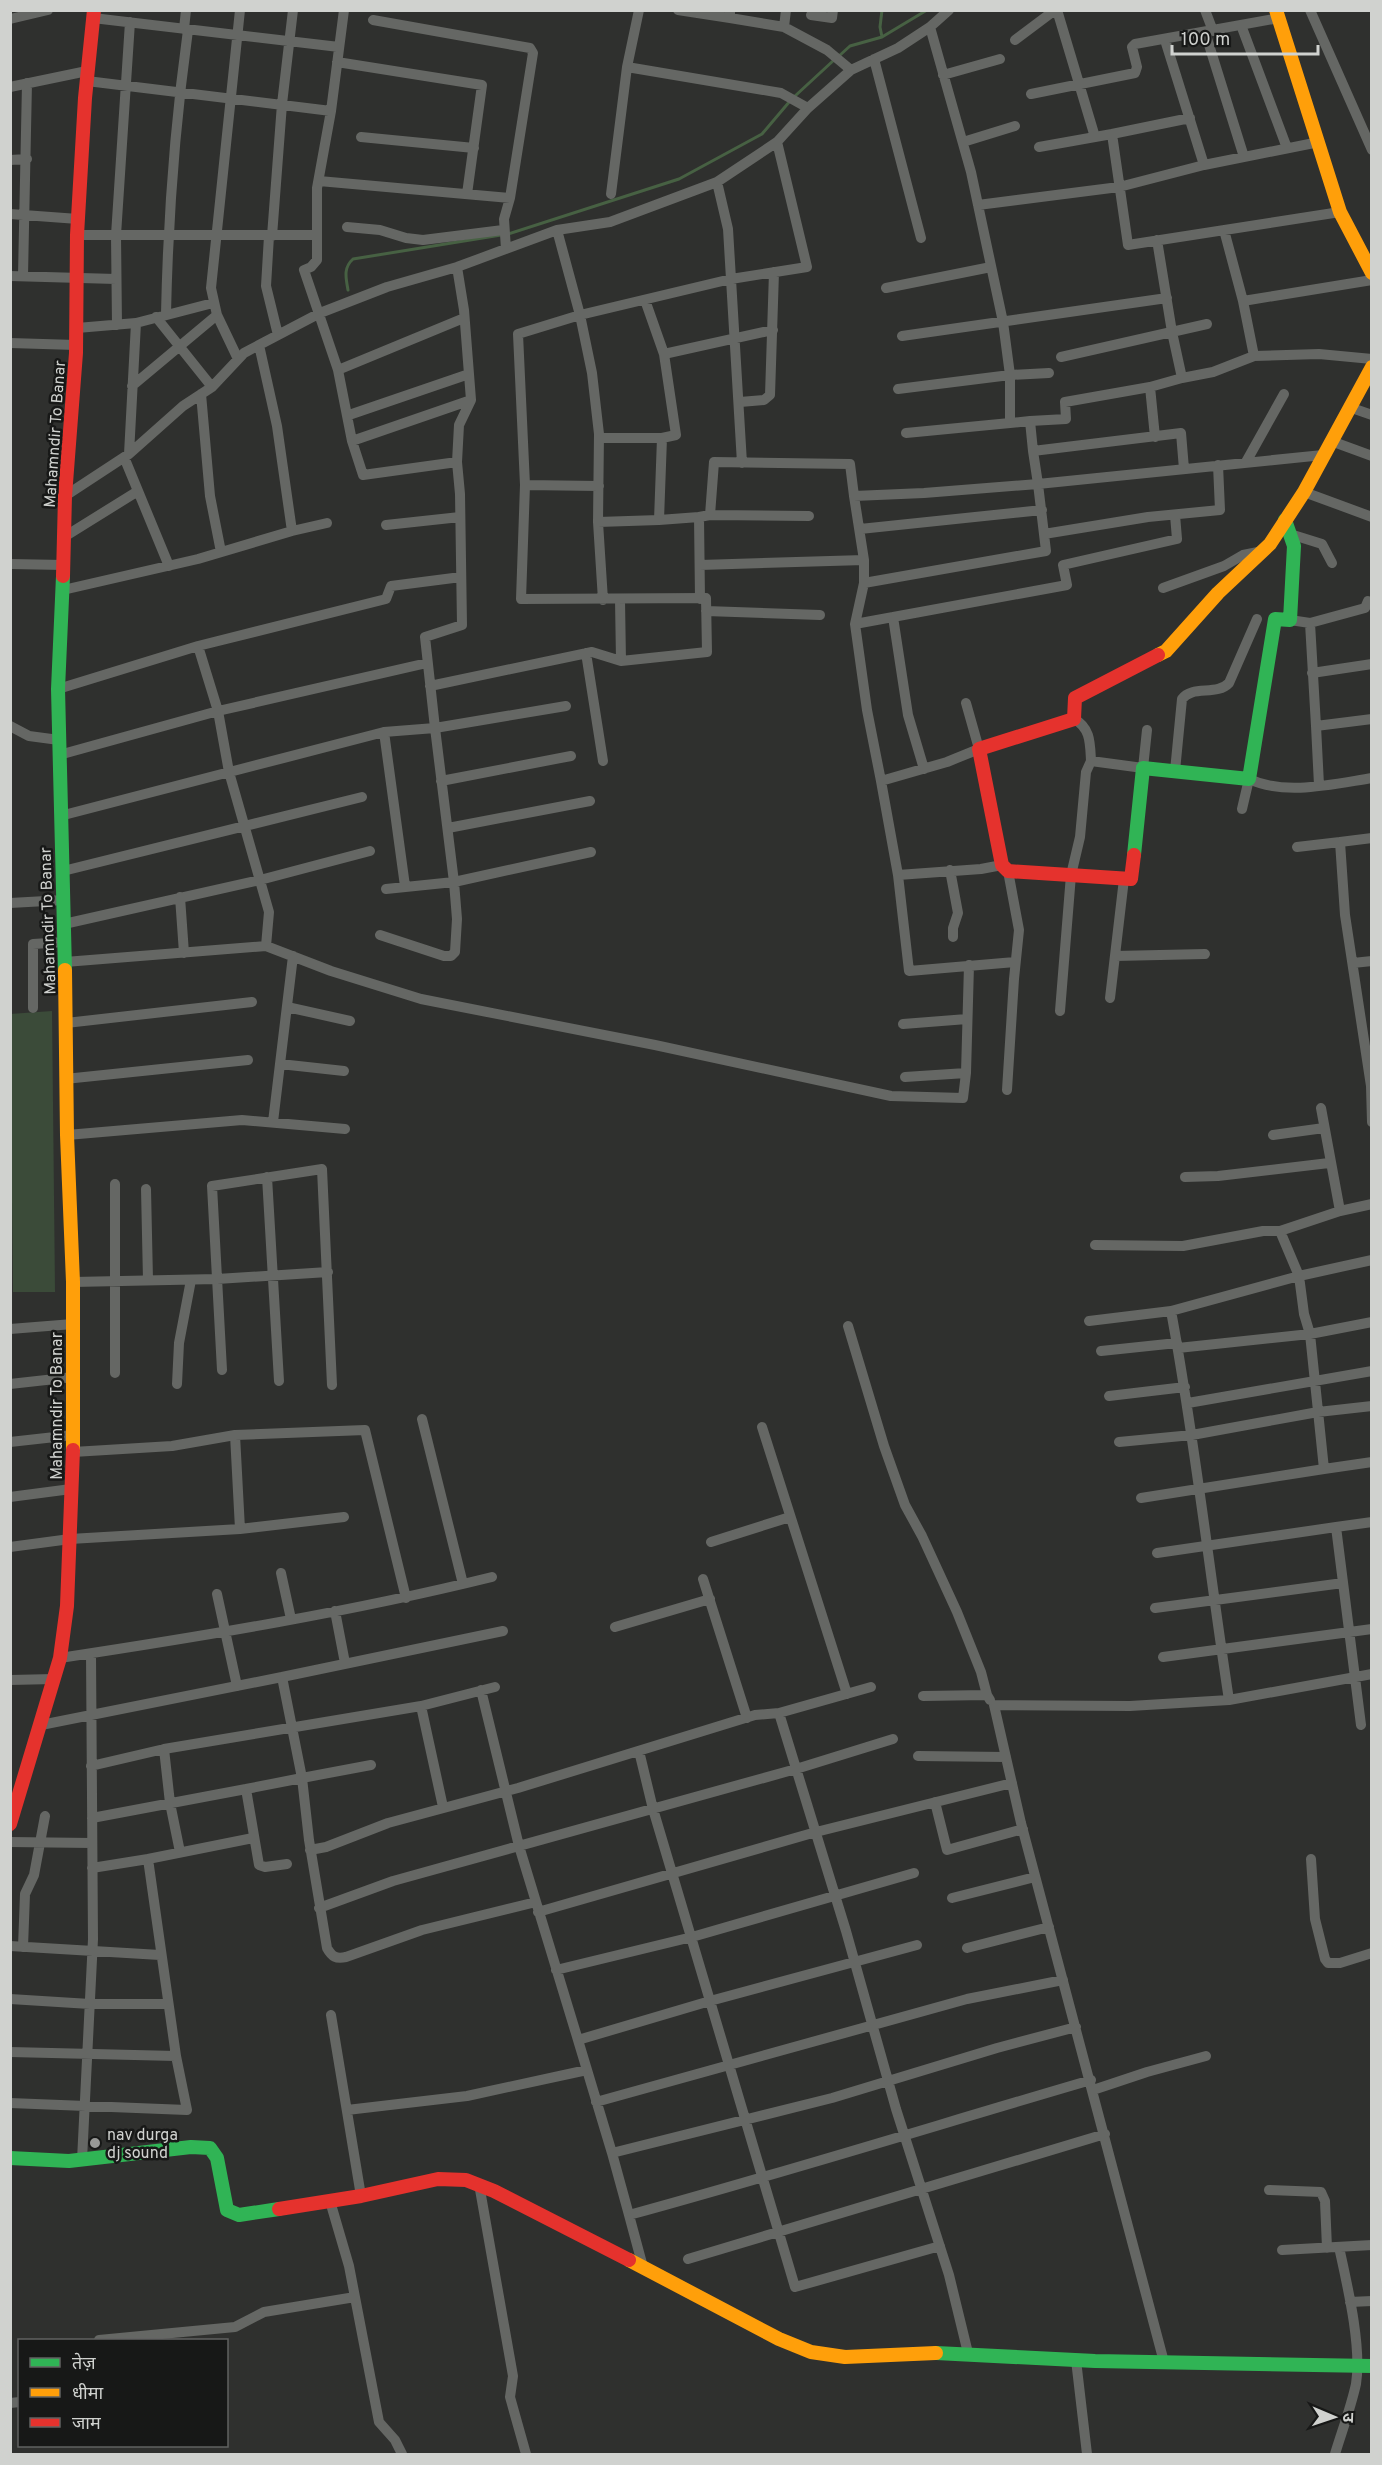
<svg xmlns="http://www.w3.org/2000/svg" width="1382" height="2465" font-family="Overpass,'Noto Sans Devanagari',sans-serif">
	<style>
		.green { fill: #3b4b39 }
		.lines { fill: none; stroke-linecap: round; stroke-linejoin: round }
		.stream { stroke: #476143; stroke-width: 3 }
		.street { stroke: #656764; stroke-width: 10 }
		.fast { stroke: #30b455; stroke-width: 14 }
		.slow { stroke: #ff9f0a; stroke-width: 14 }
		.jam { stroke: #e5322d; stroke-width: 14 }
		.poi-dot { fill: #989997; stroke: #171817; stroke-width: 2 }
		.labels { text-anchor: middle; stroke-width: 5; stroke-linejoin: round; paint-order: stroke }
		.street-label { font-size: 16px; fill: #d0d2cf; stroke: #171817 }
		.poi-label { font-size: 16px; fill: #d0d2cf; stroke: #171817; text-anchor: start }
	</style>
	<rect width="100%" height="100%" fill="#2f302e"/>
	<path class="green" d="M52 1011 55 1292H13L10 1014Z"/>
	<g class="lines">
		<path class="stream" d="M882 10 880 27 882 37
			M839 56 850 46 882 37 927 10
			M795 96 834 60
			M508 234 679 179 762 134 790 101
			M348 290C346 278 343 268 353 259L501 235"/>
		<path class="street" d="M678 10 730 18V10
			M1057 10 1095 137 1112 134 1128 245 1340 212
			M1205 10 1213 31
			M1310 10 1372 150
			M811 15 832 18 833 10
			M93 18 339 47
			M730 18 784 27 827 50 851 70
			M10 19 48 10
			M373 20 530 48 533 53 510 198 504 219 506 249
			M1241 25 1287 148
			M784 27 786 10
			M930 27 971 172 1003 322 1010 375V423L1030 421 1033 451
			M184 29 186 10
			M1205 32 1244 157
			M1015 40 1055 10
			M1165 40 1204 165
			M874 59 921 238
			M337 62 482 85 467 194
			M627 67 781 93 808 108
			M943 75 1000 59
			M87 81 331 111 344 10
			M10 87 87 71
			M1031 94 1135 73 1137 67 1132 47 1135 44 1279 18
			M331 111 317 188V260L311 267 304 270 338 370 352 441 471 400
			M1112 134 1190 118
			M361 137 474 148
			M963 142 1015 126
			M1039 147 1095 137
			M10 160 27 159
			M319 181 510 198
			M717 182 728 229 742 463
			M611 194 627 67 639 10
			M978 205 1119 187 1204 165 1319 142
			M10 214 78 219
			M347 227 380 230 406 238 423 240 503 230
			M557 230 580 315 518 334 525 485 521 599 706 598 707 652 621 661
			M1224 230 1243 301 1372 280
			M77 235H317
			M269 236 266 286 278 335
			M272 236 282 104 293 10
			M457 267 464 310 471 400 459 425 457 462 460 494 462 625 425 637 435 728 566 706
			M10 276 116 279
			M23 276 27 83
			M886 288 991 267
			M645 300 664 354
			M1243 301 1254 356 1319 354 1372 359
			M166 314C168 219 175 124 188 30
			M156 317 212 387
			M117 325 116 235 130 22
			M77 328 136 323 213 303
			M902 336 1167 298
			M10 343 76 345
			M1061 357 1207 324
			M238 359 217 315 211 288 240 10
			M338 370 464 318
			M1182 378 1213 372 1254 356
			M132 386 217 315
			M898 389 1010 375 1049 373
			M201 394 210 496 221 552
			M740 402 764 400 770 395 774 272
			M1349 407 1372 415
			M349 415 469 374
			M1030 421 1066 419 1065 402 1150 387
			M906 433 1010 423
			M1155 437 1150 387 1182 378 1172 332 1157 240
			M599 438H662
			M352 441 363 475 457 462
			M1331 441 1372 456
			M129 454 136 323
			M124 457 169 566
			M1246 462 1284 394
			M1184 469 1181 433 1033 451 1038 484 1323 455
			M525 485 599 486
			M1304 492 1372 517
			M65 496 129 454 183 406 212 387 244 353 259 345
			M710 515 809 516
			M659 520 699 517
			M598 522 599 434 592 373 580 315 731 279 807 267 777 142
			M386 525 460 517
			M860 529 1042 510
			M292 531 327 523
			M1044 534 1148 517 1220 510 1218 465
			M1290 534 1322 544 1332 563
			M64 537 138 491
			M864 560V583L855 624 867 710 881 781 947 762 979 749 966 703
			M10 564 64 565
			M700 565 864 560 854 496
			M1163 588 1224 566 1243 555 1263 551
			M63 590 198 559 292 531 277 426 259 345 320 313 387 287 457 267 557 230 610 222 717 182 777 142 808 108 851 70 898 48 930 27 949 10
			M700 599 699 517 710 515 714 462 850 464 854 496 924 493 1038 484 1046 551 864 583
			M603 600 598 522 659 520 662 438 676 435 664 354 773 330
			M706 611 820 615
			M893 617 908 715 924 769
			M1290 620 1310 623 1365 608 1368 601
			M1310 623 1316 726
			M855 624 1067 585 1063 565 1177 539 1175 515
			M198 646 386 599 391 586 461 577
			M586 653 603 761
			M1312 673 1372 664
			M430 686 592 652 621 661 620 600
			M58 689 198 646 218 711 59 755
			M1074 719C1091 728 1090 744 1091 761L1143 768 1147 730
			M10 726 29 736 59 740
			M384 732 405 886
			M1175 771 1182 699C1192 685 1217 696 1229 683L1257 619
			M441 781 571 756
			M881 781 898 875 909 971 1015 962
			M1319 785 1316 726 1372 719
			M1242 809 1249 779C1285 796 1333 784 1372 778
			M60 816 384 732 435 728 454 882 457 919 455 952 451 956H444L380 935
			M448 828 590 801
			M1372 838 1340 842 1345 915 1371 1086 1372 1122
			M1297 847 1340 842
			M950 870 958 913 953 928V937
			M63 871 362 797
			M898 875 981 869 1002 865
			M386 889 454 882 591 852
			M180 897 184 953
			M10 903 64 900
			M64 924 260 880 370 851
			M266 946 331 971 421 999 655 1045 891 1096 963 1098 966 1073
			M1115 956 1205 954
			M65 962 266 946 269 912 229 772 218 711 427 663
			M1353 963 1372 961
			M1110 998 1124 879
			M287 1007 350 1021
			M33 1008V944L65 942
			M1060 1011 1071 875 1080 837 1086 772 1091 761
			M66 1023 252 1002
			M903 1024 967 1019
			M280 1064 344 1071
			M905 1077 966 1073 969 965
			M65 1079 248 1060
			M1007 1090 1014 979 1019 930 1008 871
			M1321 1108 1340 1211
			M273 1122 293 956
			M67 1135 242 1120 345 1129
			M1273 1135 1324 1128
			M267 1177 279 1381
			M1185 1177 1218 1176 1329 1163
			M115 1184V1373
			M146 1189 148 1280
			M1095 1245 1183 1246 1263 1231H1280
			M73 1282 217 1279 328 1272
			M1089 1321 1171 1311
			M848 1326 884 1446 905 1505 922 1536 957 1612 981 1672 987 1695
			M10 1329 73 1324
			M1178 1348 1310 1334 1372 1322
			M1101 1351 1177 1343
			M222 1370 212 1186 322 1169 332 1385
			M10 1384 73 1377
			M177 1384 179 1343 191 1280
			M1109 1396 1185 1387
			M1188 1403 1372 1371
			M422 1419 463 1584
			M762 1427 847 1694
			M235 1435 240 1529
			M10 1442 73 1435
			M1119 1442 1192 1435 1318 1412 1372 1406
			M73 1452 172 1446 235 1435 365 1430 406 1598
			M1324 1469 1372 1462
			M10 1497 71 1489
			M1141 1498 1324 1469 1310 1334 1304 1314 1299 1276 1372 1260
			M1336 1527 1372 1522
			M711 1542 790 1517
			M10 1547 70 1539 240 1529 344 1517
			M1157 1553 1336 1527 1361 1725
			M281 1573 291 1619
			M703 1579 747 1718
			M217 1594 237 1686
			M1155 1608 1343 1583
			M335 1611 345 1663
			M615 1627 710 1599
			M1163 1657 1372 1629
			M60 1658C205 1636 350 1612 492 1577
			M10 1680 54 1679
			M481 1690 519 1846 578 2040 710 2001 917 1945
			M923 1696 987 1695 990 1700
			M1229 1700C1209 1570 1195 1440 1171 1311L1299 1276 1280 1231 1340 1211 1372 1204
			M421 1706 443 1807
			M779 1713 871 1687
			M41 1725 282 1677
			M164 1749 170 1803 180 1852
			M639 1751 653 1809 795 2287 940 2246
			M918 1756 1006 1757
			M371 1765 302 1778 282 1677 503 1631
			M91 1766 164 1749 421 1706 495 1687
			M935 1802 947 1850 1023 1829
			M92 1818 246 1789
			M10 1842 92 1843
			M310 1850 326 1847 388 1823 518 1788 755 1715 779 1713 846 1931 896 2109 949 2275 968 2353
			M1311 1859 1315 1919 1325 1959 1328 1963H1340L1372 1953
			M287 1864 265 1867 259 1865 246 1789 302 1778 309 1840 327 1948C332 1957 336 1959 346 1957L422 1930 536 1902
			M92 1868 148 1859
			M952 1898 1035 1877
			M319 1908 393 1881 796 1769 893 1739
			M538 1912 816 1832 1012 1783
			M10 1946 160 1955
			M23 1947 25 1894 34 1875 45 1816
			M967 1948 1049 1927
			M556 1970 692 1937 914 1873
			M10 1999 90 2004H168
			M331 2015 361 2196
			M1076 2027 997 2048 832 2098 612 2153 629 2215C783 2173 937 2125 1091 2080
			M578 2040 612 2153
			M10 2052 176 2056 148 1859 253 1838
			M1093 2090 1147 2072 1206 2056
			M596 2102 967 1999 1063 1980
			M10 2103 187 2110 176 2056
			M347 2110 467 2096 587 2070
			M82 2160 93 1939 91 1654
			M479 2184 513 2376 510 2397 526 2454
			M1269 2190 1321 2192 1325 2201 1327 2248
			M330 2201 349 2266 379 2422 395 2440 402 2454
			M629 2215 643 2267
			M1282 2250 1372 2245
			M688 2259 1105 2134
			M1350 2302 1372 2301
			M99 2340 235 2327 264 2312 355 2297
			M1076 2360 1087 2454
			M1164 2362 1021 1823 994 1705 1130 1706 1229 1700 1372 1674
			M10 2403 20 2402
			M1335 2454C1342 2431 1351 2407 1356 2384 1362 2346 1347 2284 1339 2247"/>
		<path class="fast" d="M63 576 58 689 65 970
			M1134 855 1143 768 1249 779 1275 619 1290 620 1294 546 1285 520
			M10 2158 69 2161 191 2147 210 2148 217 2158 227 2210 239 2215 279 2209
			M936 2353 1095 2361 1372 2366"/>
		<path class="slow" d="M1276 10 1340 212 1372 273
			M1158 655 1166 651 1218 593 1270 544 1304 492 1372 367
			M65 970 67 1135 73 1282V1450
			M629 2260 779 2339 811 2352 845 2357 936 2353"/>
		<path class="jam" d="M63 576 65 496 76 353 77 235 85 98 94 10
			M1134 855 1131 879 1008 871 1002 865 979 749 1074 719 1075 698 1158 655
			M10 1824 60 1658 67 1606 73 1450
			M279 2209 361 2196 438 2179 466 2180 494 2191 629 2260"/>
	</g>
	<circle class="poi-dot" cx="95" cy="2143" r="6"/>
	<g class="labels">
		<g class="street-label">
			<text transform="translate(54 434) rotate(-86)" y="6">Mahamndir To Banar</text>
			<text transform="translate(47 921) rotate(-92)" y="6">Mahamndir To Banar</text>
			<text transform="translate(56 1406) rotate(-90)" y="6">Mahamndir To Banar</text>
		</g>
		<g class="poi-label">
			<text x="107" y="2140">nav durga<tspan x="107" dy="18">dj sound</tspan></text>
		</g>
	</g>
	<rect width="1382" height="2465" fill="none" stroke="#d0d2cf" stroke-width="24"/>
	<rect x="18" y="2339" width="210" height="108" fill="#171817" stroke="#616261" stroke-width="1.5"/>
	<rect x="30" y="2358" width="30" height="9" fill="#30b455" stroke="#616261" stroke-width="1.5"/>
	<text x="72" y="2369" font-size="18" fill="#d0d2cf">तेज़</text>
	<rect x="30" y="2388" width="30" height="9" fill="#ff9f0a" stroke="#616261" stroke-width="1.5"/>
	<text x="72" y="2399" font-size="18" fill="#d0d2cf">धीमा</text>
	<rect x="30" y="2418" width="30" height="9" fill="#e5322d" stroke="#616261" stroke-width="1.5"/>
	<text x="72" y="2429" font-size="18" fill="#d0d2cf">जाम</text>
	<g transform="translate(1334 2417) rotate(92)" stroke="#171817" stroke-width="4.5" paint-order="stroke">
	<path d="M0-4.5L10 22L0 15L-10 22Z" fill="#d0d2cf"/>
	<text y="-9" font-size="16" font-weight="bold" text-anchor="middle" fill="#d0d2cf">उ</text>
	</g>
	<path d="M1172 45v9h146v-9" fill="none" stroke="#d0d2cf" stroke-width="3"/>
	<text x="1181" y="45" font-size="18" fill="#d0d2cf" stroke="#171817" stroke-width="4.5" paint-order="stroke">100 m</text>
</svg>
